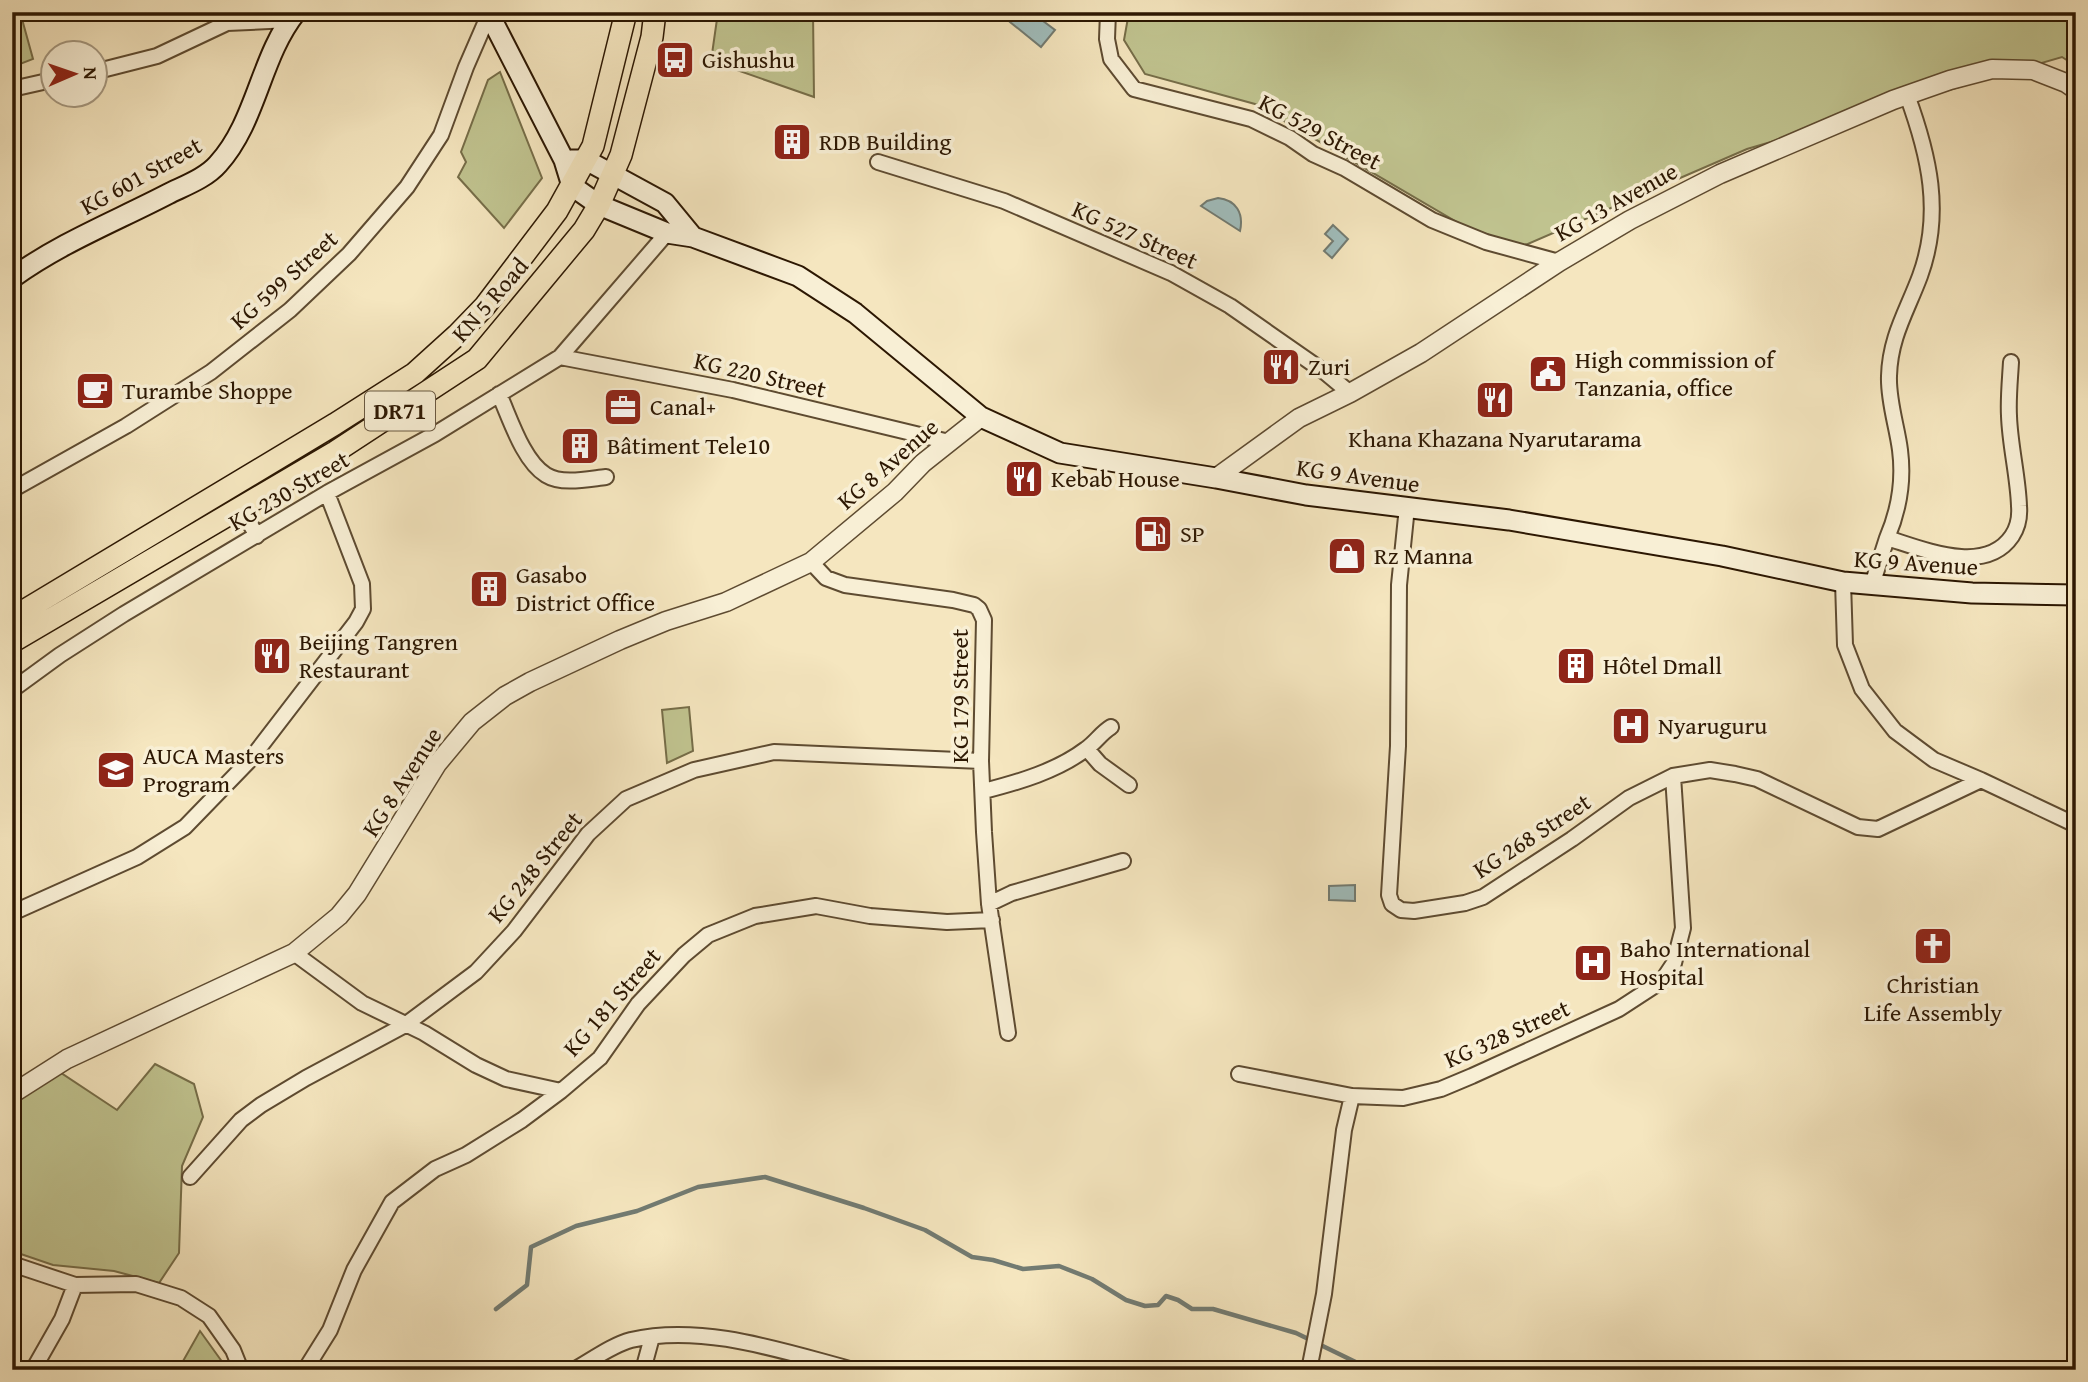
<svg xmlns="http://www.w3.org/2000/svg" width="2088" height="1382" font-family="'Gentium Book Plus',serif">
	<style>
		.green { fill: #c0c38f; stroke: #766d48; stroke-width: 2 }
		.water { fill: #a0bdbc; stroke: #727b72; stroke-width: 2 }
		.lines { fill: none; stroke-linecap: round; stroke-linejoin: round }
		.stream { stroke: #727b72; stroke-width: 4.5 }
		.minor-casing { stroke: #5e4b31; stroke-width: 18 }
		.tertiary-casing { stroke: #5e4b31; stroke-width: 21 }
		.secondary-casing { stroke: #2c1702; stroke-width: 23 }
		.primary-casing { stroke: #2c1702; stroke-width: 24 }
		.minor { stroke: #f8efd5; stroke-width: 14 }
		.tertiary { stroke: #f8efd5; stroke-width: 18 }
		.secondary { stroke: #f8efd5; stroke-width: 19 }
		.primary { stroke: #f5e6bf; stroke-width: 21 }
		.labels { text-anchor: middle; stroke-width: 7; stroke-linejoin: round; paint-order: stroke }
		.shield { fill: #f8efd5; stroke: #695841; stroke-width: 2 }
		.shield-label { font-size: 23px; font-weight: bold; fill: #2c1702 }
		.poi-label { font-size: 24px; fill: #2c1702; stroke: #f8efd5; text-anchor: start }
		.street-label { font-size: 24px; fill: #2c1702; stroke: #f8efd5 }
	</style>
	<rect width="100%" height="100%" fill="#f5e6bf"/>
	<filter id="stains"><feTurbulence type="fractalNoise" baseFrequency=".00286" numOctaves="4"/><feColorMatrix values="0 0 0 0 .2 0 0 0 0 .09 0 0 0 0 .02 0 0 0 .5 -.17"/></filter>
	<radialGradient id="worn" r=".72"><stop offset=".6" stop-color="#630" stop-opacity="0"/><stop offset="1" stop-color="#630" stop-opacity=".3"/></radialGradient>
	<path class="green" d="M12 12H27L22 19 33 59 15 66 12 64Z
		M718 12H813L814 97 711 61Z
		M1129 12H2076V66L2062 57 1747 149 1521 247 1462 225 1255 104 1145 74 1124 40Z
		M500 72 542 178 504 228 458 177 466 162 461 152 488 80Z
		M689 707 693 751 667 763 662 710Z
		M155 1064 194 1084 203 1117 182 1166 179 1253 159 1283 114 1271 53 1265 12 1251V1094L58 1071 117 1110Z
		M200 1331 228 1370H178Z"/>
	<path class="water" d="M1018 12H1031L1055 30 1041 47 1010 22Z
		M1218 198C1236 200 1244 213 1240 231L1201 206 1207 201Z
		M1333 225 1348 239 1332 258 1324 251 1333 241 1325 234Z
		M1355 885V901L1329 900V886Z"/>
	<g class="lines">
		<path class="stream" d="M496 1309 527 1285 531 1247 576 1226 637 1211 698 1187 765 1177 864 1208 925 1230 972 1257 993 1260 1023 1269 1059 1266 1092 1279 1126 1300 1145 1306 1158 1305 1166 1296 1178 1300 1192 1309H1213L1296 1333 1372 1370"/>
		<g class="minor-casing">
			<path id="minor" d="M1108 12 1107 39 1111 59 1134 89 1251 119 1290 138 1313 154 1344 168 1432 220 1486 242 1559 262
				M94 72 157 56 227 23 290 20
				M12 89 52 80
				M1907 95C1929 155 1943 213 1920 276 1907 311 1890 337 1889 376 1888 401 1897 426 1900 450 1904 481 1899 510 1887 538 1923 549 1985 576 2012 536 2018 527 2020 518 2019 506 2018 476 2010 446 2009 416 2008 398 2010 380 2011 362
				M878 162 1004 201 1171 273 1230 306 1326 373 1350 393
				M560 357 733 390 949 442
				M499 394C510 418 523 461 546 475 562 485 588 479 606 477
				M12 490 126 426 211 372 290 310 349 254 407 187 441 135 466 67 489 14
				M1407 507 1399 585 1398 746 1389 895 1392 904 1401 910 1414 911 1465 903 1483 897 1572 839 1629 798 1673 776 1710 770 1735 774 1757 779 1858 827 1878 829 1981 780
				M241 508 257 536
				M811 562 826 578 845 585 953 600 974 605 979 609 984 620 981 761 984 832 989 904 1008 1033
				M1843 582 1845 645 1862 689 1895 731 1934 760 1981 780 2076 825
				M1872 585 1887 538
				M12 690 60 655 124 614 327 493 435 434 560 357 667 233
				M1087 749 1100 764 1129 785
				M984 791C1019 782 1057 771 1086 749 1096 742 1101 733 1111 727
				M989 904 1012 893 1123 861
				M12 913 137 857 185 827 250 760 356 622 363 609 362 584 327 493
				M294 953 362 1003 424 1033 476 1065 506 1079 561 1091 600 1058 638 1004 684 955 708 935 755 916 816 906 870 916 947 922 992 920
				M1239 1074 1352 1096 1403 1098 1441 1089 1472 1076 1619 1009 1662 981 1674 963 1683 928 1673 776
				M190 1177 241 1120 261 1105 306 1078 405 1025 476 972 514 931 588 834 626 799 694 770 774 752 981 761
				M12 1264 75 1285 136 1284 181 1298 209 1316 233 1350 241 1370
				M33 1370 62 1319 75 1285
				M305 1370 330 1330 354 1270 392 1202 435 1169 466 1155 522 1120 561 1091
				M574 1370C592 1360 612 1345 631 1340 703 1323 785 1352 854 1370
				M643 1370 652 1337
				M1309 1370 1324 1294 1344 1130 1352 1096"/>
		</g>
		<g class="tertiary-casing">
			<path id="tertiary" d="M1216 478 1299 418 1350 393 1421 353 1559 262 1630 220 1720 174 1893 100 1950 80 1992 69 2033 70 2066 83 2076 90
				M12 1094 67 1059 294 953 339 916 357 894 437 764 472 722 505 696 530 682 620 640 666 621 726 602 811 562 895 492 923 463 981 417"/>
		</g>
		<g class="secondary-casing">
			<path id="secondary" d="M488 12 564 160 572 186 599 205 667 233 693 237 798 276 855 313 981 417 1060 453 1216 478 1306 495 1509 520 1722 556 1843 582 1972 593 2076 595
				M571 160H586L665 203 693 237
				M12 278C60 243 116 221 168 194 184 186 206 178 218 164 257 121 260 57 296 12"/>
		</g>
		<g class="primary-casing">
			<path id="primary" d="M12 618 335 424 415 373 457 335 485 306 557 211 593 146 626 12
				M12 642 335 452 477 359 584 230 599 205 621 155 652 37 655 12"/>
		</g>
		<use href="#minor" class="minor"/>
		<use href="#tertiary" class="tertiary"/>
		<use href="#secondary" class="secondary"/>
		<use href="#primary" class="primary"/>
	</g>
	<defs>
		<g id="bus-square" transform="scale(2.0125)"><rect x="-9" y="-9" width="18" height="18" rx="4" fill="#8f2418" stroke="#f8efd5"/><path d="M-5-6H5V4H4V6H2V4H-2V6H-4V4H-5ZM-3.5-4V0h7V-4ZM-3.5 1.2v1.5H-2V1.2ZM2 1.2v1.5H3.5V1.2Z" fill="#fff"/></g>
		<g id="building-square" transform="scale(2.0125)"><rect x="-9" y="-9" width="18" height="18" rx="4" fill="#8f2418" stroke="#f8efd5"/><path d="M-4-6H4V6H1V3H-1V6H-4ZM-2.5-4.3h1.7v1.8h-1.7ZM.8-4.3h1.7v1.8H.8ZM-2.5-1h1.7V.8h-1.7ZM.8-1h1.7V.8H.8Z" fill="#fff"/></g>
		<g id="restaurant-square" transform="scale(2.0125)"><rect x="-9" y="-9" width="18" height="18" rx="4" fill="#8f2418" stroke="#f8efd5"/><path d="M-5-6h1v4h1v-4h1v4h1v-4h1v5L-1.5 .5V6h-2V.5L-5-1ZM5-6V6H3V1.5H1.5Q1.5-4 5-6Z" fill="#fff"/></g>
		<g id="civic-square" transform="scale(2.0125)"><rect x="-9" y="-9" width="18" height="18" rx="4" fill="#8f2418" stroke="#f8efd5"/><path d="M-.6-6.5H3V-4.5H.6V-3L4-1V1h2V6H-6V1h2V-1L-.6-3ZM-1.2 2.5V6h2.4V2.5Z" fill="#fff"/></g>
		<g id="cafe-square" transform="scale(2.0125)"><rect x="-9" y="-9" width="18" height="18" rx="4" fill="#8f2418" stroke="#f8efd5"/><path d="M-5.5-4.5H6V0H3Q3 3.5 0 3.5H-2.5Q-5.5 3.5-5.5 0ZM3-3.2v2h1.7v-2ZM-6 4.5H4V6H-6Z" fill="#fff"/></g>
		<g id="office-square" transform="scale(2.0125)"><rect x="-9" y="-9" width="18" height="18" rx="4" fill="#8f2418" stroke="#f8efd5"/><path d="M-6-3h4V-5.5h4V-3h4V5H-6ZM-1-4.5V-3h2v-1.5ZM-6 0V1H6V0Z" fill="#fff"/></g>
		<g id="fuel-square" transform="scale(2.0125)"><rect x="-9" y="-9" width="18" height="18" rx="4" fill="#8f2418" stroke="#f8efd5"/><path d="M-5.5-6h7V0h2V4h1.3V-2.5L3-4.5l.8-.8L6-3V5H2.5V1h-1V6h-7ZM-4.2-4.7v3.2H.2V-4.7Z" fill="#fff"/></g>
		<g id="shop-square" transform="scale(2.0125)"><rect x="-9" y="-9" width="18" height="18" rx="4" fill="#8f2418" stroke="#f8efd5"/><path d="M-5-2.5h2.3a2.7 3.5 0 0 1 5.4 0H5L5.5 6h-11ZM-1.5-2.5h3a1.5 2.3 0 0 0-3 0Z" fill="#fff"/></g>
		<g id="hospital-square" transform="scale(2.0125)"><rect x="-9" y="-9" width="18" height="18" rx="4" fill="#8f2418" stroke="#f8efd5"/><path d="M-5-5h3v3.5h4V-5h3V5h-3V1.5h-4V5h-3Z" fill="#fff"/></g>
		<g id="university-square" transform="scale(2.0125)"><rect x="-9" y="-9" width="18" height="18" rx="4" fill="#8f2418" stroke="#f8efd5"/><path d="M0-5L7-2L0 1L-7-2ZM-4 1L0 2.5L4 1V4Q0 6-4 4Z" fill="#fff"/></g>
		<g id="church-square" transform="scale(2.0125)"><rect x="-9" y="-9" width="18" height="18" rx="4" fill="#8f2418" stroke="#f8efd5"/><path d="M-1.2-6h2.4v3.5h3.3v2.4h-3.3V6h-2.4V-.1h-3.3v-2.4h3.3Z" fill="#fff"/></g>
	</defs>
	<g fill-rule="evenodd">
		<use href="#bus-square" x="675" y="60"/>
		<use href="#building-square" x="792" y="142"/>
		<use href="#restaurant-square" x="1281" y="367"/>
		<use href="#civic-square" x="1548" y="374"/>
		<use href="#cafe-square" x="95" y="391"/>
		<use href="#restaurant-square" x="1495" y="400"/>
		<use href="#office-square" x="623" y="407"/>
		<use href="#building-square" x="580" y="446"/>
		<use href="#restaurant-square" x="1024" y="479"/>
		<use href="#fuel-square" x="1153" y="534"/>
		<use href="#shop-square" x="1347" y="556"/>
		<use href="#building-square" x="489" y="589"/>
		<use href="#restaurant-square" x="272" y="656"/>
		<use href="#building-square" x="1576" y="666"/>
		<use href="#hospital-square" x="1631" y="726"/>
		<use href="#university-square" x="116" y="770"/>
		<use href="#church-square" x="1933" y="946"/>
		<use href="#hospital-square" x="1593" y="963"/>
	</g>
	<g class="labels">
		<rect class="shield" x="365" y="391.5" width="70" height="39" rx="5"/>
		<g class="shield-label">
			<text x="400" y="419">DR71</text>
		</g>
		<g class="poi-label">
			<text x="702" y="68">Gishushu</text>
			<text x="819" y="150">RDB Building</text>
			<text x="1575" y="368">High commission of<tspan x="1575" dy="28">Tanzania, office</tspan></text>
			<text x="1308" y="375">Zuri</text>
			<text x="122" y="399">Turambe Shoppe</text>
			<text x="650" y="415">Canal+</text>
			<text x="1495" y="447" text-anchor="middle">Khana Khazana Nyarutarama</text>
			<text x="607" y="454">Bâtiment Tele10</text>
			<text x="1051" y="487">Kebab House</text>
			<text x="1180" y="542">SP</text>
			<text x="1374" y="564">Rz Manna</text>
			<text x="516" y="583">Gasabo<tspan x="516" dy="28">District Office</tspan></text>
			<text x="299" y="650">Beijing Tangren<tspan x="299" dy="28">Restaurant</tspan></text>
			<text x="1603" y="674">Hôtel Dmall</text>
			<text x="1658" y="734">Nyaruguru</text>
			<text x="143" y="764">AUCA Masters<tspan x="143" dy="28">Program</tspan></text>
			<text x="1620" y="957">Baho International<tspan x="1620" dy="28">Hospital</tspan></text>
			<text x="1933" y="993" text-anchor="middle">Christian<tspan x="1933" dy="28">Life Assembly</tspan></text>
		</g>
		<g class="street-label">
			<text transform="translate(1320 132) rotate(28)" y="8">KG 529 Street</text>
			<text transform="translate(141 176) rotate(-29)" y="8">KG 601 Street</text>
			<text transform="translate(1616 202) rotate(-29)" y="8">KG 13 Avenue</text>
			<text transform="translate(1135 235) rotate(24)" y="8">KG 527 Street</text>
			<text transform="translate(284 280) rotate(-42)" y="8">KG 599 Street</text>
			<text transform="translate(490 300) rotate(-49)" y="8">KN 5 Road</text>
			<text transform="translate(760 375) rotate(13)" y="8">KG 220 Street</text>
			<text transform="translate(888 464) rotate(-41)" y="8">KG 8 Avenue</text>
			<text transform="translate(1358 476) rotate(8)" y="8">KG 9 Avenue</text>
			<text transform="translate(289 491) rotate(-30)" y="8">KG 230 Street</text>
			<text transform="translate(1916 563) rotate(4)" y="8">KG 9 Avenue</text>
			<text transform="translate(960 696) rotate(-90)" y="8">KG 179 Street</text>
			<text transform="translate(402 782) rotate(-57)" y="8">KG 8 Avenue</text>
			<text transform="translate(1532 836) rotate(-33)" y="8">KG 268 Street</text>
			<text transform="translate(535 867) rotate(-51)" y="8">KG 248 Street</text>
			<text transform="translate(612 1002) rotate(-49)" y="8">KG 181 Street</text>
			<text transform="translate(1507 1034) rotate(-24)" y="8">KG 328 Street</text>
		</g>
	</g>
	<rect width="2088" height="1382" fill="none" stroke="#f5e6bf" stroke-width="42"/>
	<rect x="14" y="14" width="2060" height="1354" fill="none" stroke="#2c1702" stroke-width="3.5"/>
	<rect x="21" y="21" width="2046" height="1340" fill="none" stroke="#2c1702" stroke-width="2"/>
	<g transform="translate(74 74) rotate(88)"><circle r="33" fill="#f8efd5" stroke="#a69981" stroke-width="2"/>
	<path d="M0-5L12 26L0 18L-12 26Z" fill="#8f2418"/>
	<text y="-10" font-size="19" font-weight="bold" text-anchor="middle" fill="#2c1702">N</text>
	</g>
	<rect width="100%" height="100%" filter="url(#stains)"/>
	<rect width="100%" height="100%" fill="url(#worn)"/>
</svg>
